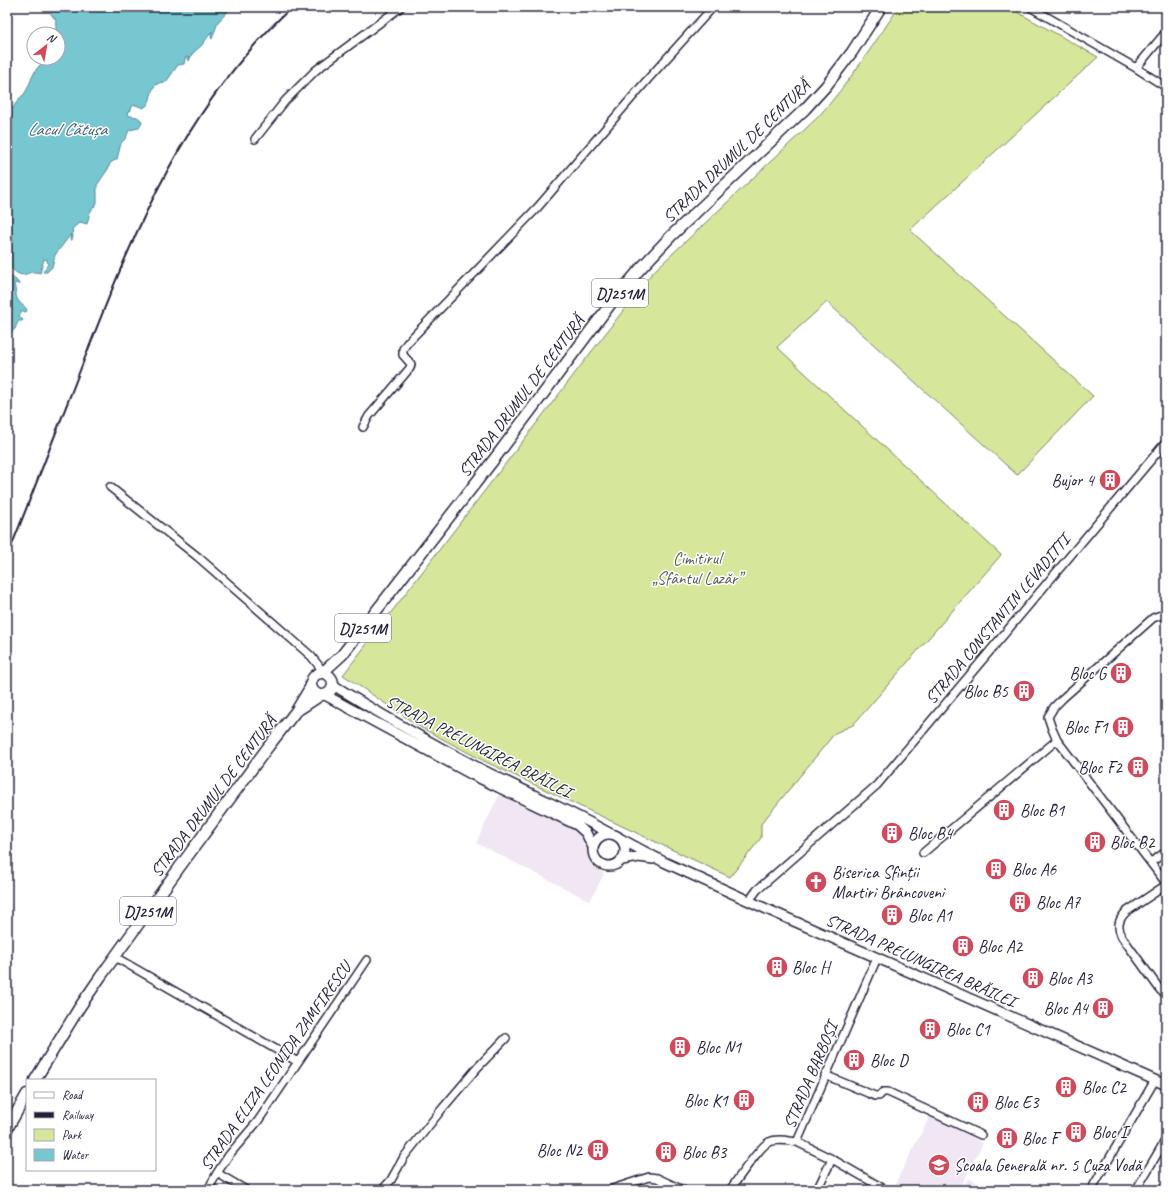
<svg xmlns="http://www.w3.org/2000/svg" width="1173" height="1197" font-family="Caveat,sans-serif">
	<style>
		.built { fill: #f1e6f3 }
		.green { fill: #d6e79b; stroke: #7c846b }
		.water { fill: #77c7d1; stroke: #558595 }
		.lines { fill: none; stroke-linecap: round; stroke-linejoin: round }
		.minor-casing { stroke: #22223b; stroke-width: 10 }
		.major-casing { stroke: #22223b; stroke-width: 12 }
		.highway-casing { stroke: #22223b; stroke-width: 13 }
		.minor { stroke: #fff; stroke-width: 7 }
		.major { stroke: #fff; stroke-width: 9 }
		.highway { stroke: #fff; stroke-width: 10 }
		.rail { stroke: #22223b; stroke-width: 2 }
		.labels { text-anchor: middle; stroke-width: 3; stroke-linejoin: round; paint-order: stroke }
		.shield { fill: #fff; stroke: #646476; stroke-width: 1 }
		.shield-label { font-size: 16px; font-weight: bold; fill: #22223b }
		.street-label { font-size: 17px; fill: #22223b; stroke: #fff }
		.poi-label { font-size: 17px; fill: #22223b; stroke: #fff; text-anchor: start }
		.park-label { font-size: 17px; fill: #585d58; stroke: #fff }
		.water-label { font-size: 18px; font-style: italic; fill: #405c70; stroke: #fff }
	</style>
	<rect width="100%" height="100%" fill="#fff"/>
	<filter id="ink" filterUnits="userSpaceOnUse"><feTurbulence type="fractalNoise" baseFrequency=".025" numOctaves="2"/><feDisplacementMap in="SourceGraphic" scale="8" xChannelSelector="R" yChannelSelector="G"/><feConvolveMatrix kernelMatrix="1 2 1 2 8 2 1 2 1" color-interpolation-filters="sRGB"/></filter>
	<g filter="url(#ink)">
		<path class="built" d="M501 791 579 832 587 848 591 863 604 874 590 901 476 843Z
			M930 1116 983 1143 959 1190H900L894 1186Z
			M968 1178 992 1190H961Z"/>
		<path class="green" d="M899 7H1008L1098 57 910 230 1093 396 1017 475 827 302 777 347 1001 555 853 725 835 733 761 824V838L730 877 484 761 420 727 343 675 652 273 818 117C849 83 873 45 899 7Z"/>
		<path class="water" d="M53 7H232L218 22 212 39 211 38 212 31 202 45 192 54 189 61 188 57H186L185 59 184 64 178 65 166 82C164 83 162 82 159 83 148 87 154 104 143 108L136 105 132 106 131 110 127 113 128 115C134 118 139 114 142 123L139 128 129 130 126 138 121 143 117 159 110 163 108 169 97 185V203L90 212 87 224 80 222 72 229 73 236 72 240H70L71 234 55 255 52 267 47 272H43L48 264 47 260 44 259 40 273C24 268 26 285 7 264V115C12 110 15 105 18 100 20 97 23 96 25 93 32 82 34 61 51 61V58H58V34H55C57 28 55 25 56 20L51 14Z
			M7 274 16 280 20 285 16 283 14 284C16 290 15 298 20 303 23 306 25 306 27 310L26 312 22 311 19 316 23 320 22 321H18L15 329 10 333 7 332Z"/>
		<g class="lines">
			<g class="minor-casing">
				<path id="minor" d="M1030 7 1136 68 1166 87
					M1136 68 1166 32
					M255 139 285 101 316 70 401 7
					M363 427 369 416 410 368 411 364 403 355V349L407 343 538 207 648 79 713 7
					M110 487 198 557 311 656 319 666 322 673
					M1057 740 1166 883
					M923 853 1057 740 1052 729 1048 717 1054 707 1063 698 1153 618 1161 615 1166 617
					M1151 862 1166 852
					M749 901 757 890 877 785 1166 442
					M115 957 298 1062
					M1161 991 1122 937C1117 927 1118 920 1126 912L1166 885
					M825 1075 875 1096H879L883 1092H888L981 1135
					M797 1142 832 1159 886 1190
					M217 1173 246 1190
					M208 1190 217 1173 229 1155 258 1121 367 960
					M382 1190 391 1180 404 1157 442 1109 477 1068 506 1038
					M609 1190 649 1177 657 1178 683 1190
					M730 1190C737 1180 760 1146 769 1142 778 1138 788 1141 797 1142L877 958
					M817 1190 832 1159
					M1091 1190 1155 1080
					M1136 1190 1166 1139"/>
			</g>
			<g class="major-casing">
				<path id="major" d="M333 685C380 714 427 741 475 766 521 790 567 809 611 834
					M325 695 471 774 577 825 586 833 593 847
					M593 850a16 16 0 1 1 32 0a16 16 0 1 1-32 0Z
					M621 839 664 862 771 911 1166 1085
					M622 860 639 857 653 859"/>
			</g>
			<g class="highway-casing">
				<path id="highway" d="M311 684a11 11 0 1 1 22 0a11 11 0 1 1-22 0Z
					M322 673 342 655 495 458 612 302 640 269 671 236 805 109 826 86 852 52 881 7
					M298 710 321 695
					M35 1080 79 1008 101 976 184 861 268 747 296 711 311 686
					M7 1129 27 1094"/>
			</g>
			<use href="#minor" class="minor"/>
			<use href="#major" class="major"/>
			<use href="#highway" class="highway"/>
			<path class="rail" d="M7 557C34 490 60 422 86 355 136 226 188 102 292 7"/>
		</g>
	</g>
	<defs>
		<g id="building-disc" transform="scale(1.15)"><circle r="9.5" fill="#d1495b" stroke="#fff"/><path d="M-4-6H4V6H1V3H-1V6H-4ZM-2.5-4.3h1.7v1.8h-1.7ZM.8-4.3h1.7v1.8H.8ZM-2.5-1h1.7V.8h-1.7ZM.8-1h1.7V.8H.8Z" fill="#fff"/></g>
		<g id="church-disc" transform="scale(1.15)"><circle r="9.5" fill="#d1495b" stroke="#fff"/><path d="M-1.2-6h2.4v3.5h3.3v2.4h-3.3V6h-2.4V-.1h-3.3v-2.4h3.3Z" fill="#fff"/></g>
		<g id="school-disc" transform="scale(1.15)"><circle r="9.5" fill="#d1495b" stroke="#fff"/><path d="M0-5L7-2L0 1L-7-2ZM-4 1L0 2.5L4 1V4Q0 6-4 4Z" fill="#fff"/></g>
	</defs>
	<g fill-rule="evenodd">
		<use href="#building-disc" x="1110" y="480"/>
		<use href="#building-disc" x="1121" y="673"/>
		<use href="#building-disc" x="1024" y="691"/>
		<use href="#building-disc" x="1123" y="727"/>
		<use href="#building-disc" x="1138" y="767"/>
		<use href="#building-disc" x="1004" y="810"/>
		<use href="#building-disc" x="892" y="833"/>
		<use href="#building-disc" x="1095" y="842"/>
		<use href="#building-disc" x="996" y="869"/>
		<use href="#church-disc" x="816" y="882"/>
		<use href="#building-disc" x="1020" y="902"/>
		<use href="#building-disc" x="892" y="915"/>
		<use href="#building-disc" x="963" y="946"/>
		<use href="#building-disc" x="777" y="967"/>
		<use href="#building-disc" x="1033" y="978"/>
		<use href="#building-disc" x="1103" y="1008"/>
		<use href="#building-disc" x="930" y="1029"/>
		<use href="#building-disc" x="680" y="1047"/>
		<use href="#building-disc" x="854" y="1060"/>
		<use href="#building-disc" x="1066" y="1087"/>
		<use href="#building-disc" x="744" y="1100"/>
		<use href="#building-disc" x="978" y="1102"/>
		<use href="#building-disc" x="1076" y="1132"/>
		<use href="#building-disc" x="1007" y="1138"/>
		<use href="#building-disc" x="598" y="1150"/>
		<use href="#building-disc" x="666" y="1152"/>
		<use href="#school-disc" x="939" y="1165"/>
	</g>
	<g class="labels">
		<g class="shield">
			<rect x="592" y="279" width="56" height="28" rx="3"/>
			<rect x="335" y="614" width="56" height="28" rx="3"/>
			<rect x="120" y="897" width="56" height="28" rx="3"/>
		</g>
		<g class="shield-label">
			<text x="620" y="299">DJ251M</text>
			<text x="363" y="634">DJ251M</text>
			<text x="148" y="917">DJ251M</text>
		</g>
		<g class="street-label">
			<text transform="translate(736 151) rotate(-44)" y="6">STRADA DRUMUL DE CENTURĂ</text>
			<text transform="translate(521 396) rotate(-53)" y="6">STRADA DRUMUL DE CENTURĂ</text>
			<text transform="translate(997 619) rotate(-50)" y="6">STRADA CONSTANTIN LEVADITTI</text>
			<text transform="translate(479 746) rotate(27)" y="6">STRADA PRELUNGIREA BRĂILEI</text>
			<text transform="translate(213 796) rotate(-53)" y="6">STRADA DRUMUL DE CENTURĂ</text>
			<text transform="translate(921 960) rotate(24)" y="6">STRADA PRELUNGIREA BRĂILEI</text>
			<text transform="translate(275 1066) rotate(-55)" y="6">STRADA ELIZA LEONIDA ZAMFIRESCU</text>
			<text transform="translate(810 1075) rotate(-67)" y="6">STRADA BARBOȘI</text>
		</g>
		<g class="poi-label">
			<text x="1094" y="486" text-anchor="end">Bujor 4</text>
			<text x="1106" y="679" text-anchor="end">Bloc G</text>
			<text x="1008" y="697" text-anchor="end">Bloc B5</text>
			<text x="1108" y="733" text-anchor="end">Bloc F1</text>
			<text x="1122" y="773" text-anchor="end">Bloc F2</text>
			<text x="1020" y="816">Bloc B1</text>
			<text x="908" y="839">Bloc B4</text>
			<text x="1110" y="848">Bloc B2</text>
			<text x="1012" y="875">Bloc A6</text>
			<text x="832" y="878">Biserica Sfinții<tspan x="832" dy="20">Martiri Brâncoveni</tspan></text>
			<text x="1036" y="908">Bloc A7</text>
			<text x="908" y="921">Bloc A1</text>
			<text x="978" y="952">Bloc A2</text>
			<text x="792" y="973">Bloc H</text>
			<text x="1048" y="984">Bloc A3</text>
			<text x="1088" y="1014" text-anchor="end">Bloc A4</text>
			<text x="946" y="1035">Bloc C1</text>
			<text x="696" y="1053">Bloc N1</text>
			<text x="870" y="1066">Bloc D</text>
			<text x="1082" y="1093">Bloc C2</text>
			<text x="728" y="1106" text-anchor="end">Bloc K1</text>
			<text x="994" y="1108">Bloc E3</text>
			<text x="1092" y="1138">Bloc I</text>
			<text x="1022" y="1144">Bloc F</text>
			<text x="582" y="1156" text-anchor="end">Bloc N2</text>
			<text x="682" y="1158">Bloc B3</text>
			<text x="954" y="1171">Școala Generală nr. 5 Cuza Vodă</text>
		</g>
		<g class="park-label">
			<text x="697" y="564">Cimitirul<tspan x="697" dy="20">„Sfântul Lazăr”</tspan></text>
		</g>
		<g class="water-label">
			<text x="67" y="135">Lacul Cătușa</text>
		</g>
	</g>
	<rect width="1173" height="1197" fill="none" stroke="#fff" stroke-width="24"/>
	<rect x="12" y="12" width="1149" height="1173" fill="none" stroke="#22223b" stroke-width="1.5" filter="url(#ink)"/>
	<rect x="26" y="1079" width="130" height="92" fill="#ffffff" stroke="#a7a7b1"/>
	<rect x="34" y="1092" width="20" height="6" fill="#ffffff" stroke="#a7a7b1"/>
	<text x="62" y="1099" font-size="12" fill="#22223b">Road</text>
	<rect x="34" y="1112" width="20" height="6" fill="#22223b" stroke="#a7a7b1"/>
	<text x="62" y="1119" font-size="12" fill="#22223b">Railway</text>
	<rect x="34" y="1129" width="20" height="12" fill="#d6e79b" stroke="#a7a7b1"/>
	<text x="62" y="1139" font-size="12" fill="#22223b">Park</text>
	<rect x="34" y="1149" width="20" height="12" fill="#77c7d1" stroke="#a7a7b1"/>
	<text x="62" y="1159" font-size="12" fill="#22223b">Water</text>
	<g transform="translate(46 46) rotate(31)"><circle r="19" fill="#ffffff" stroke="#a7a7b1"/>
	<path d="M0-3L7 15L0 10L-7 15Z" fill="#d1495b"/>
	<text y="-6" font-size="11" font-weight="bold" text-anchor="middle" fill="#22223b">N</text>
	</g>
</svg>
